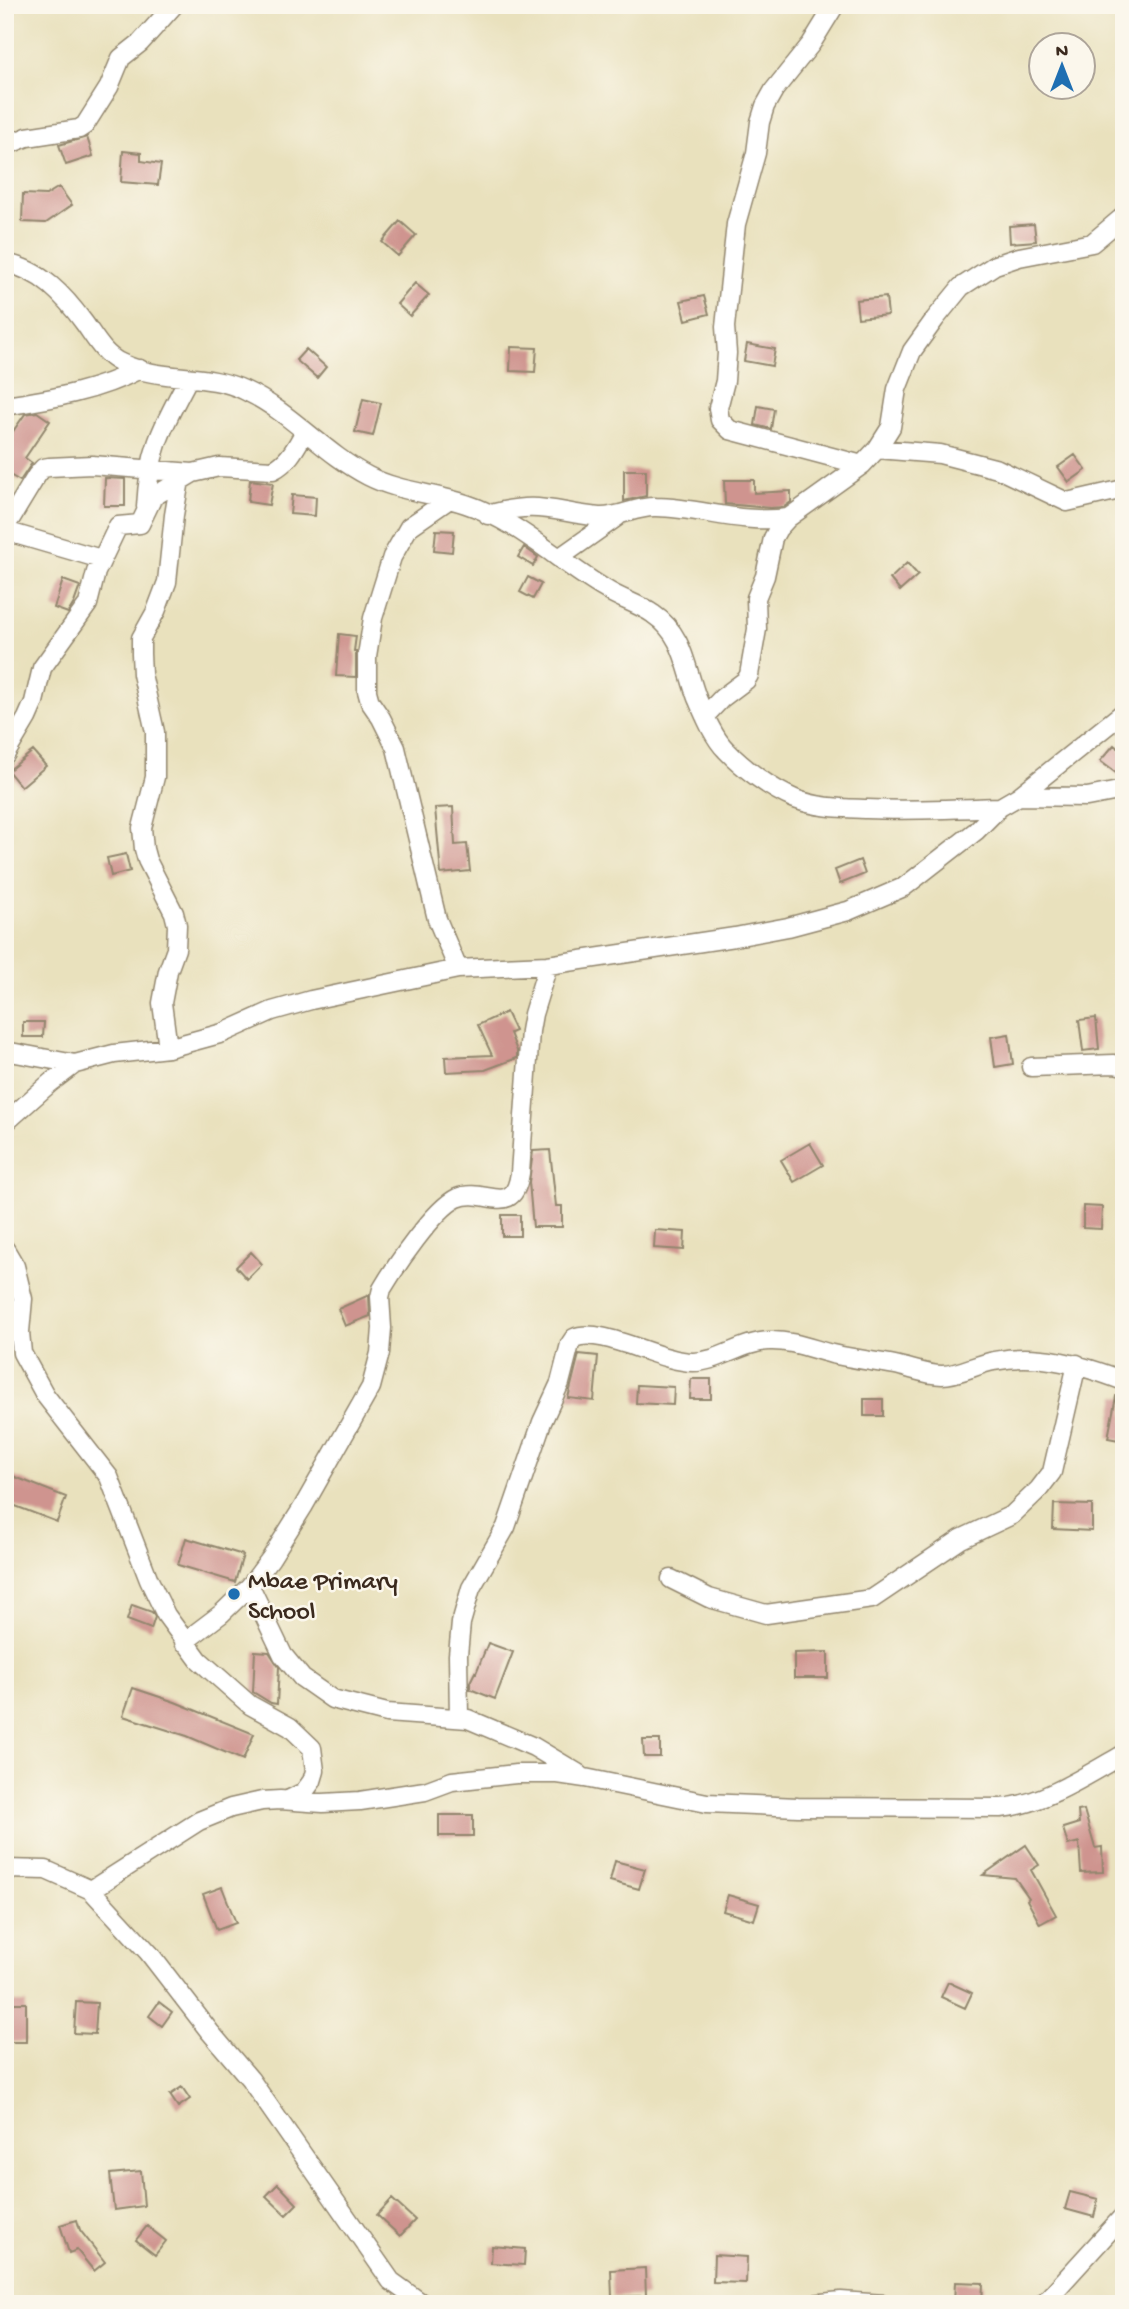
<svg xmlns="http://www.w3.org/2000/svg" width="1129" height="2309" font-family="'Gochi Hand',sans-serif">
	<style>
		.building { fill: #cf948f }
		.lines { fill: none; stroke-linecap: round; stroke-linejoin: round }
		.minor-casing { stroke: #92866e; stroke-width: 21 }
		.minor { stroke: #fff; stroke-width: 18 }
		.poi-dot { fill: #1f6fb2; stroke: #fbf7ec; stroke-width: 2.5 }
		.labels { text-anchor: middle; stroke-width: 5; stroke-linejoin: round; paint-order: stroke }
		.poi-label { font-size: 26px; fill: #3b2a1e; stroke: #fbf7ec; text-anchor: start }
	</style>
	<rect width="100%" height="100%" fill="#fbf7ec"/>
	<filter id="ink" filterUnits="userSpaceOnUse"><feTurbulence type="fractalNoise" baseFrequency=".0143" numOctaves="2"/><feDisplacementMap in="SourceGraphic" scale="14" xChannelSelector="R" yChannelSelector="G"/><feConvolveMatrix kernelMatrix="1 2 1 2 8 2 1 2 1" color-interpolation-filters="sRGB"/></filter>
	<filter id="wash" filterUnits="userSpaceOnUse"><feTurbulence type="fractalNoise" baseFrequency=".00686" numOctaves="4" result="noise"/><feDisplacementMap in="SourceGraphic" scale="28" xChannelSelector="R" yChannelSelector="G"/><feGaussianBlur stdDeviation="1.57" result="paint"/><feColorMatrix in="noise" values="0 0 0 0 0 0 0 0 0 0 0 0 0 0 0 0 0 1.4 0 .05"/><feComposite in="paint" operator="in"/></filter>
	<g filter="url(#wash)">
		<rect width="100%" height="100%" fill="#e9e1bd"/>
		<g id="blocks">
			<path class="building" d="M87 137 93 156 66 165 59 145Z
				M123 151 141 153V161L161 164 158 185 121 182Z
				M59 187 72 205 46 223 22 222 23 194 46 195Z
				M400 221 416 235 398 256 382 242Z
				M1034 224 1036 241 1010 243 1009 226Z
				M415 283 429 295 410 316 397 304Z
				M704 296 709 314 686 320 681 301Z
				M886 297 888 315 858 318 856 300Z
				M747 344 775 349 772 366 744 361Z
				M511 347 537 348 535 372 510 371Z
				M306 349 326 367 317 378 296 360Z
				M363 399 381 403 373 436 355 432Z
				M758 406 774 409 771 429 755 425Z
				M37 412 50 421 25 458 32 463 20 481 5 472V443L25 414Z
				M1075 455 1086 470 1069 482 1058 467Z
				M624 470H646V496L624 501Z
				M105 478 125 479V506H104Z
				M250 480 273 483 269 505 248 502Z
				M724 480H754V493L791 491V502L784 507 770 508 725 504Z
				M292 495 316 497 315 516 290 514Z
				M436 530 454 531 452 552 434 550Z
				M524 547 538 557 533 566 518 557Z
				M907 563 918 575 900 591 890 579Z
				M528 577 541 584 533 599 520 592Z
				M63 580 80 586 74 603 68 613 54 608Z
				M339 634 356 636 354 651H356V677L336 676Z
				M1114 745 1124 753V779L1100 761Z
				M33 751 46 766 21 787 8 771Z
				M453 807 455 845 467 844 470 871 441 874 435 808Z
				M126 854 130 871 111 876 107 858Z
				M860 860 865 874 840 884 835 870Z
				M506 1012 515 1031 510 1033 517 1051V1058L485 1070 446 1072 445 1057 492 1055 478 1025Z
				M1096 1018 1099 1049 1083 1051 1079 1020Z
				M23 1022H44L43 1037H23Z
				M1009 1034 1013 1064 995 1067 991 1037Z
				M810 1143 823 1165 794 1182 781 1160Z
				M550 1150 556 1206H562V1227H533L529 1182 533 1151Z
				M1083 1206 1102 1207 1101 1229 1083 1228Z
				M502 1215H520V1236H502Z
				M655 1230 685 1232 684 1250 654 1248Z
				M251 1252 262 1264 247 1279 236 1267Z
				M369 1295 370 1316 345 1326 338 1309Z
				M579 1354 598 1356 594 1401 568 1398Z
				M691 1379H711V1399H690Z
				M637 1385 674 1387 673 1405 636 1403Z
				M1116 1396 1124 1397V1441L1108 1438Z
				M864 1399H883V1416H864Z
				M5 1473 66 1497 57 1522 5 1502Z
				M1054 1504 1092 1505V1531L1053 1529Z
				M186 1538 243 1555 235 1582 178 1565Z
				M132 1605 152 1612 155 1617 151 1629 127 1620Z
				M488 1643 513 1652 495 1699 470 1689V1682L475 1672 476 1673Z
				M255 1651 269 1652 279 1667 277 1704 271 1703 253 1692Z
				M828 1652V1678H794V1653Z
				M133 1688 175 1702 254 1734 243 1760 187 1736 123 1716Z
				M643 1740H660V1757H644Z
				M1084 1810 1095 1848 1102 1847 1103 1872 1081 1873 1079 1842 1068 1845 1063 1828 1079 1823 1078 1811Z
				M439 1815H473V1836H439Z
				M1026 1845 1039 1865 1031 1870 1056 1915 1040 1924 1027 1900 1029 1898 1015 1878 983 1875Z
				M615 1861 645 1869 639 1889 610 1881Z
				M222 1887 236 1923 217 1930 203 1894Z
				M728 1895 759 1904 754 1920 723 1911Z
				M948 1982 972 1993 965 2008 941 1997Z
				M76 2002 97 2003 95 2034 74 2033Z
				M159 2002 172 2012 162 2026 149 2016Z
				M5 2003H26V2042H5Z
				M182 2087 190 2099 178 2107 170 2095Z
				M141 2171 144 2206 114 2210 110 2174Z
				M278 2184 297 2204 286 2215 266 2196Z
				M1070 2192 1098 2199 1094 2217 1065 2209Z
				M392 2199 415 2220 400 2236 377 2215Z
				M77 2220 80 2230 105 2262 94 2271 77 2250 69 2253 60 2225Z
				M147 2226 166 2241 155 2255 136 2240Z
				M492 2246 525 2249 524 2265 491 2263Z
				M714 2255 747 2257 746 2283 713 2282Z
				M645 2268 646 2296 612 2297 611 2270Z
				M955 2282 983 2283 982 2304H954Z"/>
		</g>
	</g>
	<g filter="url(#ink)">
		<use href="#blocks" fill-opacity="0" stroke="#92866e" stroke-width="2"/>
		<g class="lines">
			<g class="minor-casing">
				<path id="minor" d="M835 5 811 44 774 90 765 106 760 122 756 153 736 224 725 327 727 353 725 381 718 408 720 420 730 430 862 465
					M5 146 27 137 79 129 85 125 109 87 121 58 140 43 174 5
					M5 263C41 270 64 295 85 324 95 338 104 355 121 363 160 382 206 372 244 390 290 411 323 453 368 476 399 492 434 493 466 504 518 521 559 562 605 589 620 599 639 604 653 614 684 635 685 666 697 698 704 714 713 737 726 750 744 769 771 789 795 799 818 808 843 808 867 809 911 811 955 809 1000 807
					M5 406C51 399 98 391 140 369
					M877 449 940 454 998 469 1067 502 1124 489
					M448 500 409 527 392 557 373 618 367 656V691L370 702 381 718 396 748 437 919 458 969
					M146 507C149 450 162 428 188 379
					M488 515C537 500 553 512 599 517 620 518 636 506 656 507 703 508 739 524 788 518
					M5 523 11 518 37 475 43 468 49 467 92 465 193 473
					M5 531 101 559
					M559 558 617 517
					M705 716 722 698 746 680 749 675 757 629 756 598 765 576 773 538 778 529 788 518 862 465 877 449 891 427 897 389 912 351 935 319 961 287 995 265 1019 257 1092 243 1124 216
					M5 755 27 718 34 702 42 668 88 604 96 572 118 526 140 524 153 497 193 473 219 467 273 470C289 462 296 447 304 433
					M1019 796 1087 797 1124 790
					M168 1048 162 1003 168 971 176 949 177 925 174 913 147 860 144 849 142 828 155 777V732L142 674 141 654V638L156 611 167 582 174 515 180 480
					M5 1051 75 1064
					M1031 1067 1114 1064 1124 1066
					M5 1123 50 1083 75 1064 114 1054 168 1048 223 1033 272 1011 311 1000 458 969 548 965 735 937 788 927 848 911 904 887 976 831 1000 807 1019 796 1124 712
					M5 1249 15 1266 23 1299 20 1332 22 1353 45 1395 109 1477 149 1580 166 1615 199 1660 250 1705 290 1727 312 1748 315 1771 312 1781 304 1792 288 1800
					M671 1579 709 1598 766 1614 872 1599 961 1539 1012 1515 1039 1489 1052 1472 1077 1364
					M250 1586 283 1655 302 1678 332 1699 387 1713 468 1719 534 1747 579 1774
					M184 1642 221 1614 250 1586 271 1558 303 1507 371 1387 380 1353 382 1328 380 1297 382 1289C395 1267 434 1209 457 1198 485 1186 513 1220 520 1173L530 1031 533 1014 548 965
					M459 1717 458 1655 461 1623 471 1588 506 1527 542 1422 560 1383 570 1344 574 1338C601 1326 659 1362 693 1362 719 1362 742 1342 769 1341 791 1340 812 1349 832 1354 853 1359 874 1361 895 1365 910 1368 927 1375 942 1375 959 1375 977 1364 994 1361 1039 1352 1082 1365 1124 1381
					M5 1869 46 1870 91 1890 149 1953 210 2032 250 2079 391 2281 423 2304
					M91 1890 199 1821 231 1808 262 1801 280 1800 323 1803 360 1801 425 1791 452 1781 516 1774H558L585 1778 707 1803 798 1807 1001 1808C1042 1805 1089 1774 1124 1754
					M812 2304 841 2301 884 2304
					M1043 2304 1124 2215"/>
			</g>
			<use href="#minor" class="minor"/>
		</g>
	</g>
	<circle class="poi-dot" cx="234" cy="1594" r="7"/>
	<g class="labels">
		<g class="poi-label">
			<text x="248" y="1588">Mbae Primary<tspan x="248" dy="30">School</tspan></text>
		</g>
	</g>
	<rect width="1129" height="2309" fill="none" stroke="#fbf7ec" stroke-width="28"/>
	<g transform="translate(1062 66)"><circle r="33" fill="#fbf7ec" stroke="#aea59a" stroke-width="2"/>
	<path d="M0-5L12 26L0 18L-12 26Z" fill="#1f6fb2"/>
	<text y="-10" font-size="19" font-weight="bold" text-anchor="middle" fill="#3b2a1e">N</text>
	</g>
</svg>
